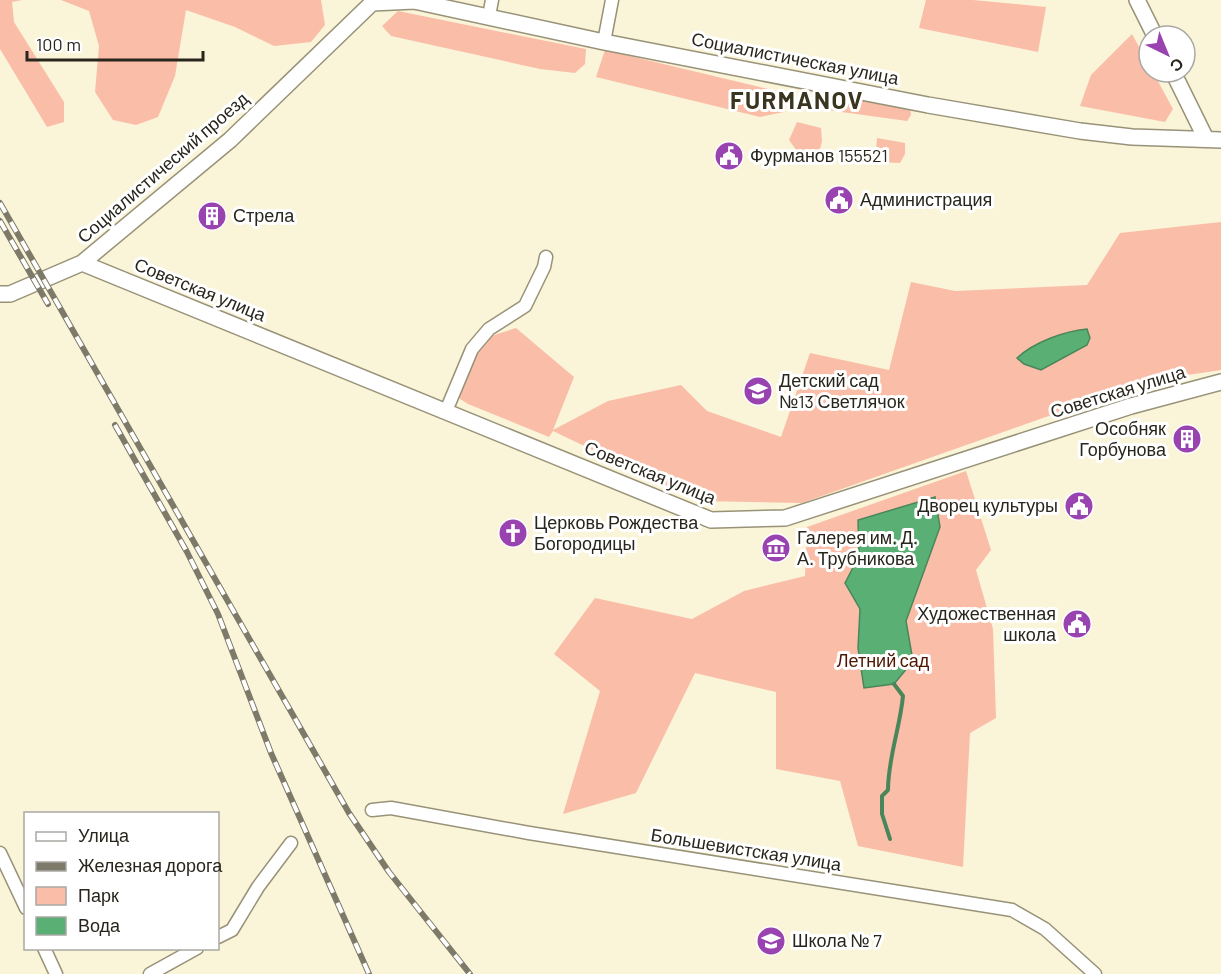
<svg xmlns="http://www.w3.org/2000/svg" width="1221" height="974" font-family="Barlow,sans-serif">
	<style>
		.green { fill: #fabea8 }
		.water { fill: #59af74; stroke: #4a865a; stroke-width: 1.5 }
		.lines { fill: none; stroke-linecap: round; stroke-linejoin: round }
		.stream { stroke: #4a865a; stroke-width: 4 }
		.minor-casing { stroke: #989278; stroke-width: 15 }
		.major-casing { stroke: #989278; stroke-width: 18 }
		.minor { stroke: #fff; stroke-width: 12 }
		.major { stroke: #fff; stroke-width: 15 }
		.rail-casing { stroke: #7e7a69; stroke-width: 6 }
		.rail { stroke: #fff; stroke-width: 4; stroke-dasharray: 11; stroke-linecap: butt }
		.labels { text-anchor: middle; stroke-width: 6; stroke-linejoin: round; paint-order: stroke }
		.street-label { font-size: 18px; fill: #28261c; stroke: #fff }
		.poi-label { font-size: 18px; fill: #28261c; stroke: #fff; text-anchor: start }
		.park-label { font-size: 18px; fill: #4f1700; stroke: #fff }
		.district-label { font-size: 24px; font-weight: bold; letter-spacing: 1.5px; fill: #3a351f; stroke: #fff }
	</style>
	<rect width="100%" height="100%" fill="#faf4d8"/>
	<path class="green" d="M0 0H22L12 2 14 22 64 102V122L47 127 0 49Z
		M61 0H321L325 25 311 42 274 46 235 27 186 10 175 76 158 117 136 125 113 120 95 92 99 46 89 11Z
		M926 0H973L1046 7 1038 52 919 28Z
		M398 11 586 49 585 64 575 73 540 69 391 36 382 26Z
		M1132 34 1149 65V72H1153L1173 109 1165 122 1080 106 1091 75Z
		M605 50 789 94 784 112 760 117 596 77Z
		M825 92 910 107 911 115 907 121 820 109Z
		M797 122 821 128 822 142 819 152 797 151 789 140Z
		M877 138 905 143V154L900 163 875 162Z
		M1221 222V370L1148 381 802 503 699 501 553 431 549 437 468 404 457 397 473 359 488 337 516 328 574 377 553 430 608 401 681 385 707 411 781 437 810 353 889 370 911 282 955 291 1087 285 1120 233Z
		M966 471 991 550 976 570 993 629 996 718 970 733 963 867 858 846 840 781 776 769V692L695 673 636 793 563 814 600 691 554 654 595 598 692 619 744 591 805 576 807 527Z"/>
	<path class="water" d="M1087 329 1090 338 1087 345 1041 370 1024 364 1017 358C1034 342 1065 331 1087 329Z
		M935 497 940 527 906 621 913 661 894 684 864 688 858 648 860 609 845 583 859 556 858 520Z"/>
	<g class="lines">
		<path class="stream" d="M890 839 882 814V796L888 790C888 758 900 728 903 696L894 684"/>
		<g class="minor-casing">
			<path id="minor" d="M489 16 492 0
				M604 42 612 0
				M446 411 472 349 489 329 525 306 544 267 546 257
				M372 810 391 808 529 833 1012 910 1045 929 1095 974
				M0 853 26 908
				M218 937 232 930 258 887 291 843
				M44 948 56 974
				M150 974 197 948"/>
		</g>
		<g class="major-casing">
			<path id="major" d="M1137 0 1155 36
				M1173 72 1206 139
				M82 263 711 520 785 518 1131 406 1221 382
				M0 294H10L82 263 230 140 372 3 414 1 604 42 928 105 1080 131 1132 137 1221 140"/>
		</g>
		<use href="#minor" class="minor"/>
		<use href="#major" class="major"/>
		<g class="rail-casing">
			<path id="rail" d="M0 203 349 813 389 872 470 974
				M0 221 48 304
				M115 425 187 552 218 614 271 753 369 974"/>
		</g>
		<use href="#rail" class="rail"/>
	</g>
	<defs>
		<g id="civic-disc" transform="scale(1.5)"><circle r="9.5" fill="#9843b0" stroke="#fff"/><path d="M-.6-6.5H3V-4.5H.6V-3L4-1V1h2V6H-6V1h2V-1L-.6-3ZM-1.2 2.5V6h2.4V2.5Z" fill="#fff"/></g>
		<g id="building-disc" transform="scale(1.5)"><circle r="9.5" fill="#9843b0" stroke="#fff"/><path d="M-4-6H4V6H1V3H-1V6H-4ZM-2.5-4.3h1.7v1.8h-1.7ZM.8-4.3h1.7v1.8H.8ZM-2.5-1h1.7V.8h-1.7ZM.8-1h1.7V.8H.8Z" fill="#fff"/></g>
		<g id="school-disc" transform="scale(1.5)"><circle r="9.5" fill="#9843b0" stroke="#fff"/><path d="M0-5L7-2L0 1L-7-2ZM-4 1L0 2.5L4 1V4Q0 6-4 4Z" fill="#fff"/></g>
		<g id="church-disc" transform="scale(1.5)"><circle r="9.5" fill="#9843b0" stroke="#fff"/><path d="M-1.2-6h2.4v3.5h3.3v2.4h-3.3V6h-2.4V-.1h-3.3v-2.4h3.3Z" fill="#fff"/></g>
		<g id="museum-disc" transform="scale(1.5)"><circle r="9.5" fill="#9843b0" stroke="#fff"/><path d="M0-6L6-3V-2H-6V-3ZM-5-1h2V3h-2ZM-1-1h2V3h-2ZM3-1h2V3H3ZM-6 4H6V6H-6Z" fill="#fff"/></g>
	</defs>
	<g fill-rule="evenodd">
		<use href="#civic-disc" x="729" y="156"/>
		<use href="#civic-disc" x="839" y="200"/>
		<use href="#building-disc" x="212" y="216"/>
		<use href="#school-disc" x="758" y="391"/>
		<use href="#building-disc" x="1187" y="439"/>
		<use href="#civic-disc" x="1079" y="506"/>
		<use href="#church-disc" x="513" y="533"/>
		<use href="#museum-disc" x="776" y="548"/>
		<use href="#civic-disc" x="1077" y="624"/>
		<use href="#school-disc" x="771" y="941"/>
	</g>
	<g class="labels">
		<g class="street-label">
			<text transform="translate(795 59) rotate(11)" y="6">Социалистическая улица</text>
			<text transform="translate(163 168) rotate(-41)" y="6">Социалистический проезд</text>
			<text transform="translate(200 290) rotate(22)" y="6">Советская улица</text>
			<text transform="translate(1118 392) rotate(-17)" y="6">Советская улица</text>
			<text transform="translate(650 473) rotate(22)" y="6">Советская улица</text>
			<text transform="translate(746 850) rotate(9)" y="6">Большевистская улица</text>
		</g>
		<g class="poi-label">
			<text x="750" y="162">Фурманов 155521</text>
			<text x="860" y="206">Администрация</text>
			<text x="233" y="222">Стрела</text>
			<text x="779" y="387">Детский сад<tspan x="779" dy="21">№13 Светлячок</tspan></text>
			<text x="1166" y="435" text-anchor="end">Особняк<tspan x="1166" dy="21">Горбунова</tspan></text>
			<text x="1058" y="512" text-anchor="end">Дворец культуры</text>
			<text x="534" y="529">Церковь Рождества<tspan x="534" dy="21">Богородицы</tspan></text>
			<text x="797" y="544">Галерея им. Д.<tspan x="797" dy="21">А. Трубникова</tspan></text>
			<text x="1056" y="620" text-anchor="end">Художественная<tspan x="1056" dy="21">школа</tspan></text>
			<text x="792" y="947">Школа № 7</text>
		</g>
		<g class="park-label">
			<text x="883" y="667">Летний сад</text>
		</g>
		<g class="district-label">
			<text x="797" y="109">FURMANOV</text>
		</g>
	</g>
	<rect x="24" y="812" width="195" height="138" fill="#ffffff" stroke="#a9a8a4" stroke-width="1.5"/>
	<rect x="36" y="832" width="30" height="9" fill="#ffffff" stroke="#a9a8a4" stroke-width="1.5"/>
	<text x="78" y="842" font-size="18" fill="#28261c">Улица</text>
	<rect x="36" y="862" width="30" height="9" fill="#7e7a69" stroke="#a9a8a4" stroke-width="1.5"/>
	<text x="78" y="872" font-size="18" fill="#28261c">Железная дорога</text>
	<rect x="36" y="887" width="30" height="18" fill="#fabea8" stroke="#a9a8a4" stroke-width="1.5"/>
	<text x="78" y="902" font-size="18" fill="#28261c">Парк</text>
	<rect x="36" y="917" width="30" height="18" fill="#59af74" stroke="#a9a8a4" stroke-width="1.5"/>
	<text x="78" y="932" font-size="18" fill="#28261c">Вода</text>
	<g transform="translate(1167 54) rotate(137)"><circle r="28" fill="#ffffff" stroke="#a9a8a4" stroke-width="1.5"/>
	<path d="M0-4.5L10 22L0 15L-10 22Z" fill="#9843b0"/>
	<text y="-9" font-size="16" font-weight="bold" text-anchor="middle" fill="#28261c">С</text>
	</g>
	<path d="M27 51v9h176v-9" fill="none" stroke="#28261c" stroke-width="3"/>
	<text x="36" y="51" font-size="18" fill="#28261c" stroke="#ffffff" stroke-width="4.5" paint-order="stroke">100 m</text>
</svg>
